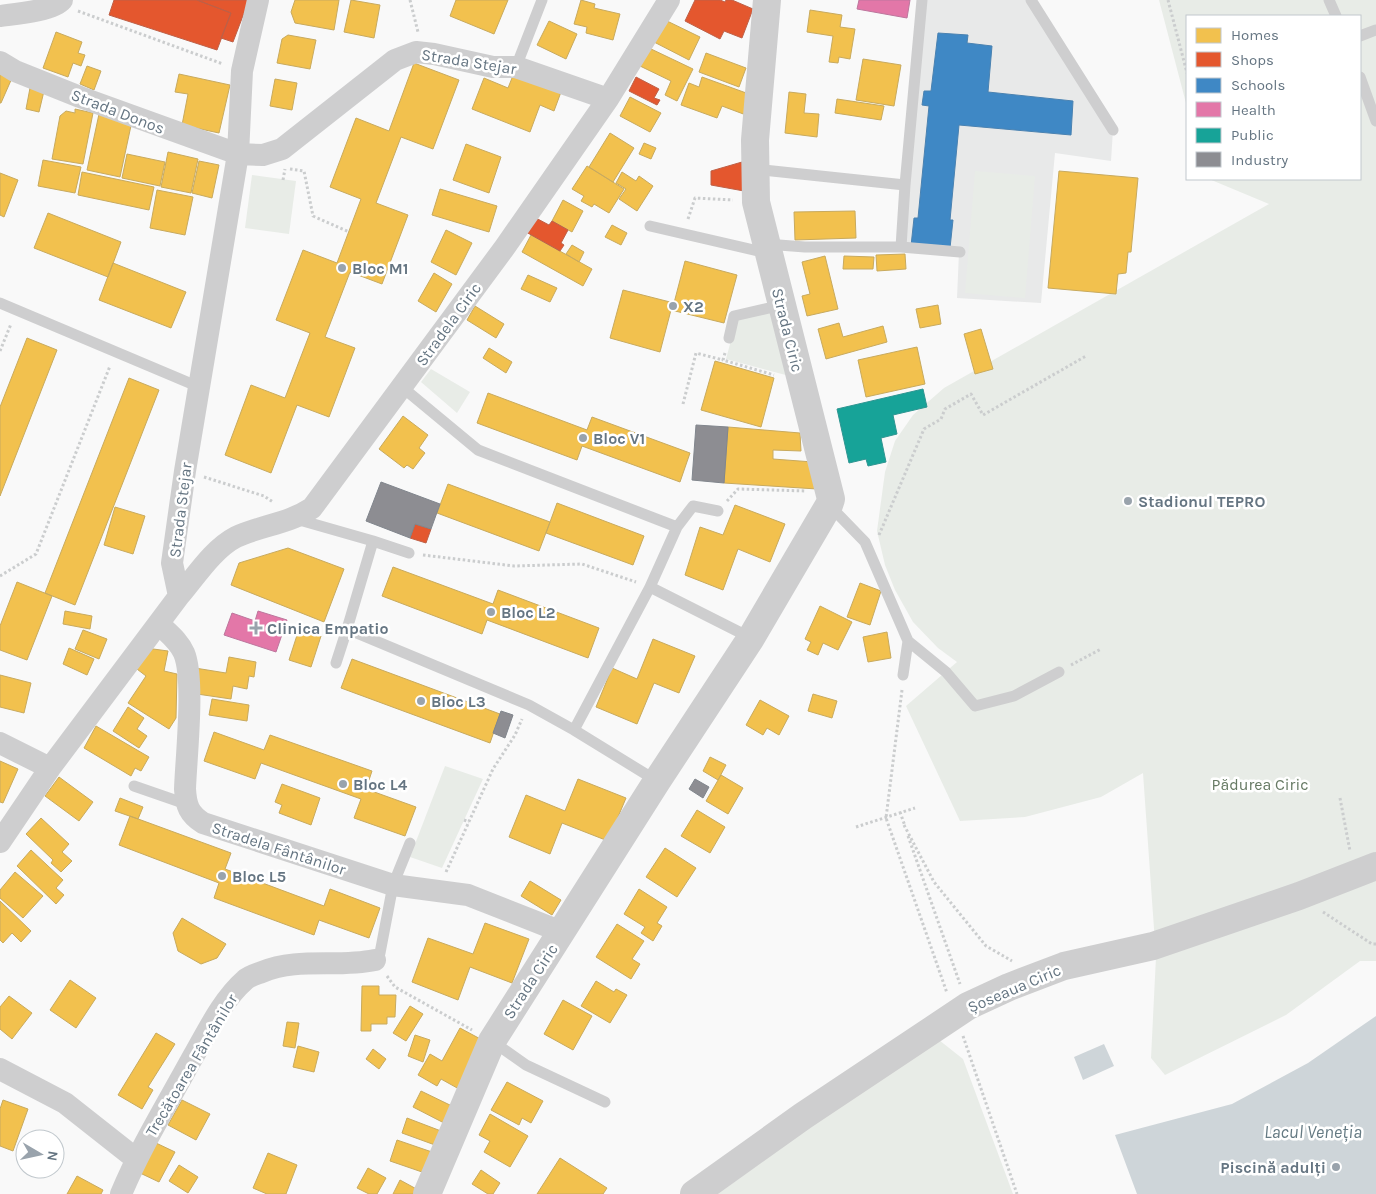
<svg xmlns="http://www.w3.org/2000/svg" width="1376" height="1194" font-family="Karla,sans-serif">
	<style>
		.built { fill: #e8e9e9 }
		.green { fill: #e8ece7 }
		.water { fill: #ced5d9 }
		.homes { fill: #f2c14e; stroke: #c8aa5e }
		.shops { fill: #e4572e; stroke: #be6047 }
		.schools { fill: #3f88c5; stroke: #4a82b1 }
		.health { fill: #e377a8; stroke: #bd769d }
		.public { fill: #17a398; stroke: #2e9591 }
		.industry { fill: #8d8d92; stroke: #81868d }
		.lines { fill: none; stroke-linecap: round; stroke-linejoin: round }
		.path { stroke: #cbcdce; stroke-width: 3; stroke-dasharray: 2.5 2.5; stroke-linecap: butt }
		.service { stroke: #cececf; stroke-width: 11 }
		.minor { stroke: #cececf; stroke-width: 22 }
		.tertiary { stroke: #cececf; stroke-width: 28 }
		.poi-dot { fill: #99a3ac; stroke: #fff; stroke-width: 2 }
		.labels { text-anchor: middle; stroke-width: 5; stroke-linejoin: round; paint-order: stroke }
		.street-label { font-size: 16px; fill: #657582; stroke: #fff }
		.poi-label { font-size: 16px; font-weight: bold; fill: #657582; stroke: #fff; text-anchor: start }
		.park-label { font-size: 16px; fill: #677a64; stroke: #fff }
		.water-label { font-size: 18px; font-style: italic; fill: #657a83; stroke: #fff }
	</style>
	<rect width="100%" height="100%" fill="#f9f9f9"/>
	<path class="built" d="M922 0H1031L1113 130 1111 161 1055 153 1041 303 957 298 959 252 901 247Z"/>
	<path class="green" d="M1159 0H1376V961H1360L1286 1015 1165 1075 1151 1058 1156 957 1143 773 1101 797 1025 817 960 821 906 706 957 662 938 648 913 622 895 590 885 565 877 531 885 472 895 441 913 415 944 388 1269 204 1209 179H1360V16H1187V107Z
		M975 171 1035 176 1025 298 965 293Z
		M252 175 296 181 289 234 245 228Z
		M779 309 797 378 726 359 737 318Z
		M431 369 470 392 457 413 421 382Z
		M445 766 483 779 442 868 410 857Z
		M939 1040 963 1059 1013 1194H718L812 1125Z"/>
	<path class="water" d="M1376 1016V1194H1137L1115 1135 1232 1104 1308 1063Z
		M1104 1044 1114 1066 1083 1080 1074 1057Z"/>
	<path class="homes" d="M295 0H339L334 30 295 23 291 12Z
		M351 0 380 5 374 38 344 32Z
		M456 0H508L494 34 450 16Z
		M581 0 595 4 594 8 620 14 613 40 586 33 587 27 574 24Z
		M810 10 842 15 840 27 855 29 850 59 839 57 838 63 829 62 833 36 807 32Z
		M665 20 700 37 689 60 654 42Z
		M549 21 577 34 566 59 537 45Z
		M56 32 82 42 78 53 85 55 81 66 73 63 68 77 43 68Z
		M288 35 316 40 310 69 277 63 282 39Z
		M649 48 693 69 677 101 665 95 671 81 640 66Z
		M706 53 746 68 739 87 699 72Z
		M863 59 901 65 894 106 856 100Z
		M414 63 459 80 433 149 401 137 376 203 408 215 382 284 350 272 325 337 355 348 329 417 297 405 271 473 225 455 251 385 285 398 310 333 276 320 303 250 337 263 361 199 330 187 356 118 389 131Z
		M87 66 101 71 94 90 80 84Z
		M0 72 12 78 1 103H0Z
		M514 73 561 92 554 111 540 105 530 132 472 109 484 78 508 88Z
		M179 74 230 85 219 133 182 125 188 94 175 92Z
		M702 77 749 94 746 115 722 106 717 118 681 105 689 83 699 87Z
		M275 79 297 83 292 110 270 106Z
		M30 88 44 91 39 112 26 109Z
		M789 92 806 94 804 113 819 114 817 137 785 133Z
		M630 97 661 113 650 132 620 116Z
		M837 99 884 106 881 120 835 113Z
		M75 109 93 113 83 164 52 159 60 116 66 111 75 113Z
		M99 114 132 121 120 177 87 170Z
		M610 133 634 148 613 182 589 167Z
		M644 143 656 148 651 159 639 154Z
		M466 144 501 157 489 193 453 180Z
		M168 152 198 159 191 193 161 187Z
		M127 154 165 162 160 186 122 178Z
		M43 160 81 167 75 193 38 186Z
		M199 161 219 165 212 198 192 193Z
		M587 166 624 189 609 213 594 204 592 207 581 201 584 196 572 189Z
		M1059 171 1138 178 1131 252H1128L1126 273 1118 274 1116 294 1048 288Z
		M82 172 154 187 149 210 78 195Z
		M622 172 636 181 639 176 653 186 637 211 619 199 626 189 616 183Z
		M0 173 18 180 4 217 0 215Z
		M440 189 497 206 489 232 432 215Z
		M157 190 193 197 185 235 150 228Z
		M563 200 583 211 572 232 552 221Z
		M855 211 856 238 795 240 794 212Z
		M48 213 121 242 108 277 34 248Z
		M612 225 627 233 621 245 605 237Z
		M446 230 472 243 456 275 431 262Z
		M531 235 592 269 583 286 522 252Z
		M572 245 584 252 579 262 566 254Z
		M905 254 906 269 877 271 876 255Z
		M825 256 838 309 807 316 802 296 810 294 802 262Z
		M844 256 874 257 873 269H843Z
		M685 261 737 275 724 323 671 310 660 352 610 338 623 290 674 303Z
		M113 263 186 292 171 328 99 300Z
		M434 273 452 284 436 312 418 301Z
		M528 275 557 288 550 302 521 289Z
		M938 305 941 324 920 328 916 309Z
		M475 306 504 324 496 338 467 320Z
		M839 323 843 337 883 326 887 342 826 359 818 329Z
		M981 329 993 369 975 374 964 334Z
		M27 338 57 350 0 496V407Z
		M917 347 925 384 866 397 858 360Z
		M489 348 512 362 506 373 483 358Z
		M715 361 774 378 761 427 701 410Z
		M129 378 159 390 75 605 45 593Z
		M488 393 587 430 592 417 690 453 680 482 582 446 577 460 477 423Z
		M403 416 428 435 419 448 425 453 413 469 407 465 404 468 379 449Z
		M728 427 800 433 801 451 773 450V459L813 462 817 489 724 483Z
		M448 484 550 522 539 551 437 513Z
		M557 503 644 536 633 565 546 533Z
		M735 505 785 524 770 562 738 549 723 590 685 575 700 527 723 535Z
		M115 507 145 516 133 554 104 545Z
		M288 548 344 569 324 622 231 585 239 563Z
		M393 567 493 604 498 590 599 628 588 658 487 620 482 634 382 596Z
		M17 582 52 596 27 660 0 650V626Z
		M860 583 881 591 870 625 847 617Z
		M820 606 852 622 838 650 823 643 818 655 807 650 811 642 805 639Z
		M65 611 92 616 90 629 63 624Z
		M299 629 321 636 311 667 289 660Z
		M83 630 107 639 99 659 75 649Z
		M887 632 891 658 868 662 863 637Z
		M653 639 695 656 679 693 654 683 637 724 596 707 612 668 637 679Z
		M69 648 94 659 87 675 63 664Z
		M146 648 168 651 164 671 177 674 176 718 169 729 128 703 146 676 133 666Z
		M229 657 256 662 254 677 249 676 247 689 233 686 231 699 197 694 195 668 226 673Z
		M352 659 500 714 490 743 341 688Z
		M0 675 31 683 24 713 0 707Z
		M813 694 837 701 832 718 808 711Z
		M212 699 249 705 247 721 209 715Z
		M760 700 789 716 779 735 767 728 763 735 746 725Z
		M128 707 144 718 137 729 147 736 139 748 113 731Z
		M96 726 149 757 141 771 135 768 131 776 84 748Z
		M214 732 264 750 270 735 372 771 366 789 416 807 405 836 354 818 361 799 261 763 255 779 204 761Z
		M710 757 726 765 718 780 703 771Z
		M0 761 18 769 3 803 0 802Z
		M721 775 743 788 728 814 706 801Z
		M59 777 93 802 79 821 45 796Z
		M578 779 626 798 608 841 562 823 550 854 509 837 526 795 565 811Z
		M282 784 320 798 311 825 279 813 282 805 275 802Z
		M120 798 143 807 138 819 115 811Z
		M697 810 725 827 710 853 681 836Z
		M130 816 231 853 225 869 324 906 330 889 380 908 369 938 319 920 314 935 214 898 219 883 119 845Z
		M41 818 69 844 62 852 72 861 61 872 51 863 53 860 26 834Z
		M665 848 696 868 677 897 646 877Z
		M31 850 63 880 56 888 64 895 56 904 17 866Z
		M15 872 43 896 23 918 0 898V890Z
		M530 881 561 900 552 915 521 896Z
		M639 889 667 907 657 923 662 926 653 941 641 933 645 927 624 914Z
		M0 901 31 931 21 942 12 933 3 943 0 940Z
		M182 918 226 944 217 958 201 964 178 951 173 933Z
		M485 923 529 939 512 983 470 967 458 1000 412 982 428 938 473 954Z
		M617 924 644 941 632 959 640 964 631 979 596 957Z
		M70 980 96 998 76 1028 50 1010Z
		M596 981 614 992 616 989 627 995 610 1023 581 1006Z
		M362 986H379V995H396L395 1017H387V1024H371V1031H361Z
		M9 996 32 1013 12 1039 0 1029V1007Z
		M563 1000 592 1016 573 1050 544 1034Z
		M410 1006 423 1014 406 1041 393 1033Z
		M287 1022 299 1023 295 1048 283 1046Z
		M460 1028 486 1042 459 1089 441 1079 437 1086 418 1075 430 1054 442 1061Z
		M156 1033 175 1044 148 1087 153 1090 142 1109 118 1095Z
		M415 1035 430 1040 423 1062 408 1056Z
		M298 1046 319 1052 314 1072 293 1067Z
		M373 1049 386 1059 379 1069 366 1059Z
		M507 1082 543 1101 531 1123 522 1118 519 1125 491 1110Z
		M421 1091 454 1107 446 1124 413 1107Z
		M3 1100 28 1109 13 1151 0 1146V1109Z
		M182 1100 210 1114 196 1140 168 1125Z
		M490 1114 528 1136 510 1167 484 1152 490 1141 479 1135Z
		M407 1118 441 1131 435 1145 402 1133Z
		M397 1140 432 1152 425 1173 390 1161Z
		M156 1143 175 1152 159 1182 140 1173Z
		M268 1153 297 1165 286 1194H267L253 1188Z
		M560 1158 607 1188 603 1194H537Z
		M179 1165 198 1177 188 1193 169 1181Z
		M368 1168 386 1178 377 1194H369L357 1188Z
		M481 1170 500 1183 493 1194H488L472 1184Z
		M77 1176 103 1190 101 1194H67Z
		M400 1180 422 1192 420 1194H393Z"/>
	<path class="shops" d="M114 0H197L231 13 217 50 109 15Z
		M197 0H249L233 42 221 38 231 13Z
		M695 0H720L725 2 726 0H732L753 9 742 38 724 31 720 39 685 21Z
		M636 77 659 89 654 98 660 100 657 105 629 91Z
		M742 162 744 191 711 185V171Z
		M534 217 549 225 552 221 568 230 561 243 564 245 560 251 526 232Z
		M415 524 431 529 426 543 410 538Z"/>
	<path class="schools" d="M938 33 968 35 967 43 992 46 988 92 1073 101 1071 135 959 125 950 220H953L950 248 911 246 914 218H918L929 106 922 105 924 91H931Z"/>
	<path class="health" d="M859 0H910L907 18 857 9Z
		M258 611 287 620 276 652 224 635 232 613 255 621Z"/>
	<path class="public" d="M923 389 927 407 893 415 897 434 881 438 886 462 868 466 866 459 849 463 837 409Z"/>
	<path class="industry" d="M696 425 728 427 724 483 692 480Z
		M381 482 440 504 431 529 415 524 410 538 366 521Z
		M501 711 513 715 505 738 493 733Z
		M695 779 709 787 703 798 689 789Z"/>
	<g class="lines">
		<path class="path" d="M410 0 418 32
			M1168 0 1187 73
			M78 11 223 64
			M290 169 304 171 313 216 349 232
			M283 180 285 169
			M688 219 695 198 733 200
			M0 351 11 324
			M725 353 723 360 774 375
			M683 404 696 353 723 360
			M204 477 264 496 273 502
			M727 501 738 489 806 491
			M879 535 924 429 941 419 945 409 971 394 983 415 1086 356
			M423 555 514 566 582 564 636 582
			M0 576 36 554 110 366
			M1071 665 1101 649
			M902 690 886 818 947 993
			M1340 798 1350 851
			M900 812 905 826
			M464 820 469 822
			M904 825 934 882 986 946 1012 961
			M856 827 915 808
			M908 836 960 984
			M446 872 493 769 515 735 522 719
			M1323 912 1372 944H1376
			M387 976 395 987 472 1030
			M963 1036 1017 1194"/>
		<path class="service" d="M1031 0 1113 130
			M1329 0 1336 16
			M1360 36 1376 30
			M516 67 542 0
			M1360 77 1376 121
			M754 169 905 185 901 247 960 252
			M905 185 922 0
			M650 226 767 253
			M766 244 805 247H901
			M0 303 199 387
			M729 338 734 316 782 305
			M402 387 478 450 677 527 650 587 751 638
			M829 505 865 542 908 641 946 672 975 706 1014 696 1059 672
			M296 519 373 541 347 629 529 705 574 730 650 587
			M677 527 693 506 718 511
			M373 541 409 553
			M336 663 347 629
			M903 675 908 641
			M574 730 657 781
			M134 786 186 804
			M375 960 380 953 393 885 410 843
			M492 1041 526 1065 605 1102"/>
		<path class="minor" d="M0 16C14 14 53 11 62 0
			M0 62 15 71 80 97 238 154 263 155 282 149 395 60 416 52 434 54 493 67H516L608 99
			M179 596C196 576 213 549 236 537 262 525 288 524 312 508L505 247 608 99 669 0
			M159 624C168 633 179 641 184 653 195 679 186 758 185 789 186 806 189 814 203 823L393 885 468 895 562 932
			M0 743 50 768
			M0 842 50 768 179 596 172 563 185 471 238 154 242 71 258 0
			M0 1069 65 1103 136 1159
			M121 1194C140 1148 166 1106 190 1062 206 1035 221 1001 245 980 249 976 257 974 262 972 298 957 338 968 375 960"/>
		<path class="tertiary" d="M427 1194 492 1041 657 781 751 638 829 505 831 499 756 202 755 140 767 0
			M694 1194 803 1116 968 1006 1009 987 1064 966 1153 946 1299 896 1376 866"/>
	</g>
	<g class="poi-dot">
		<circle cx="342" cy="268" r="5"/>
		<circle cx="673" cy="306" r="5"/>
		<circle cx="583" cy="438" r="5"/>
		<circle cx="1128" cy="501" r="5"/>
		<circle cx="491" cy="612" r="5"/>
		<path d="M253.5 620.5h5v5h5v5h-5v5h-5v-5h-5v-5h5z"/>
		<circle cx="421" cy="701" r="5"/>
		<circle cx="343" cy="784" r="5"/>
		<circle cx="222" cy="876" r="5"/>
		<circle cx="1336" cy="1167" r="5"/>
	</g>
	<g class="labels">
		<g class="street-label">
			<text transform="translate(469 61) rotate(9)" y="6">Strada Stejar</text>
			<text transform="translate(118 111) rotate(21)" y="6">Strada Donos</text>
			<text transform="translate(448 324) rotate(-54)" y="6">Stradela Ciric</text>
			<text transform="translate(788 330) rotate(76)" y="6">Strada Ciric</text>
			<text transform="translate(180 510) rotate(-83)" y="6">Strada Stejar</text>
			<text transform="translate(279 848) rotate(18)" y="6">Stradela Fântânilor</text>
			<text transform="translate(530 981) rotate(-57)" y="6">Strada Ciric</text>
			<text transform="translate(1014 988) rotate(-23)" y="6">Șoseaua Ciric</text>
			<text transform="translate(191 1065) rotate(-59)" y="6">Trecătoarea Fântânilor</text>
		</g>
		<g class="poi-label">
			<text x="352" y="274">Bloc M1</text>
			<text x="683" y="312">X2</text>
			<text x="593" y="444">Bloc V1</text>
			<text x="1138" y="507">Stadionul TEPRO</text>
			<text x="501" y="618">Bloc L2</text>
			<text x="267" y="634">Clinica Empatio</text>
			<text x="431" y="707">Bloc L3</text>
			<text x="353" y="790">Bloc L4</text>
			<text x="232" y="882">Bloc L5</text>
			<text x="1326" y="1173" text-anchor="end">Piscină adulți</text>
		</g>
		<g class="park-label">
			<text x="1260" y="790">Pădurea Ciric</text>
		</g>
		<g class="water-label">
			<text x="1313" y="1138">Lacul Veneția</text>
		</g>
	</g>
	<rect x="1186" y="15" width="175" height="165" fill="#ffffff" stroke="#c1c8cd"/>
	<rect x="1196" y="28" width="25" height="15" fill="#f2c14e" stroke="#c1c8cd"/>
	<text x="1231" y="40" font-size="15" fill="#657582">Homes</text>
	<rect x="1196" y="52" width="25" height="15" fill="#e4572e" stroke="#c1c8cd"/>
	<text x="1231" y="65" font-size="15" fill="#657582">Shops</text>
	<rect x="1196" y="78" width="25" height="15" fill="#3f88c5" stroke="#c1c8cd"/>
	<text x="1231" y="90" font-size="15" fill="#657582">Schools</text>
	<rect x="1196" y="102" width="25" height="15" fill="#e377a8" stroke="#c1c8cd"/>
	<text x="1231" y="115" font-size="15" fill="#657582">Health</text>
	<rect x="1196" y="128" width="25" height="15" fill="#17a398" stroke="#c1c8cd"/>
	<text x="1231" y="140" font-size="15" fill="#657582">Public</text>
	<rect x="1196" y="152" width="25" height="15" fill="#8d8d92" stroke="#c1c8cd"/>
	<text x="1231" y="165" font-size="15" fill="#657582">Industry</text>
	<g transform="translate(40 1154) rotate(99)"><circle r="24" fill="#ffffff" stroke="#c1c8cd"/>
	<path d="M0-4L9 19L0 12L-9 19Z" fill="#99a3ac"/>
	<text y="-8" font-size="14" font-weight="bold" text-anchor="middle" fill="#657582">N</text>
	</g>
</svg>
